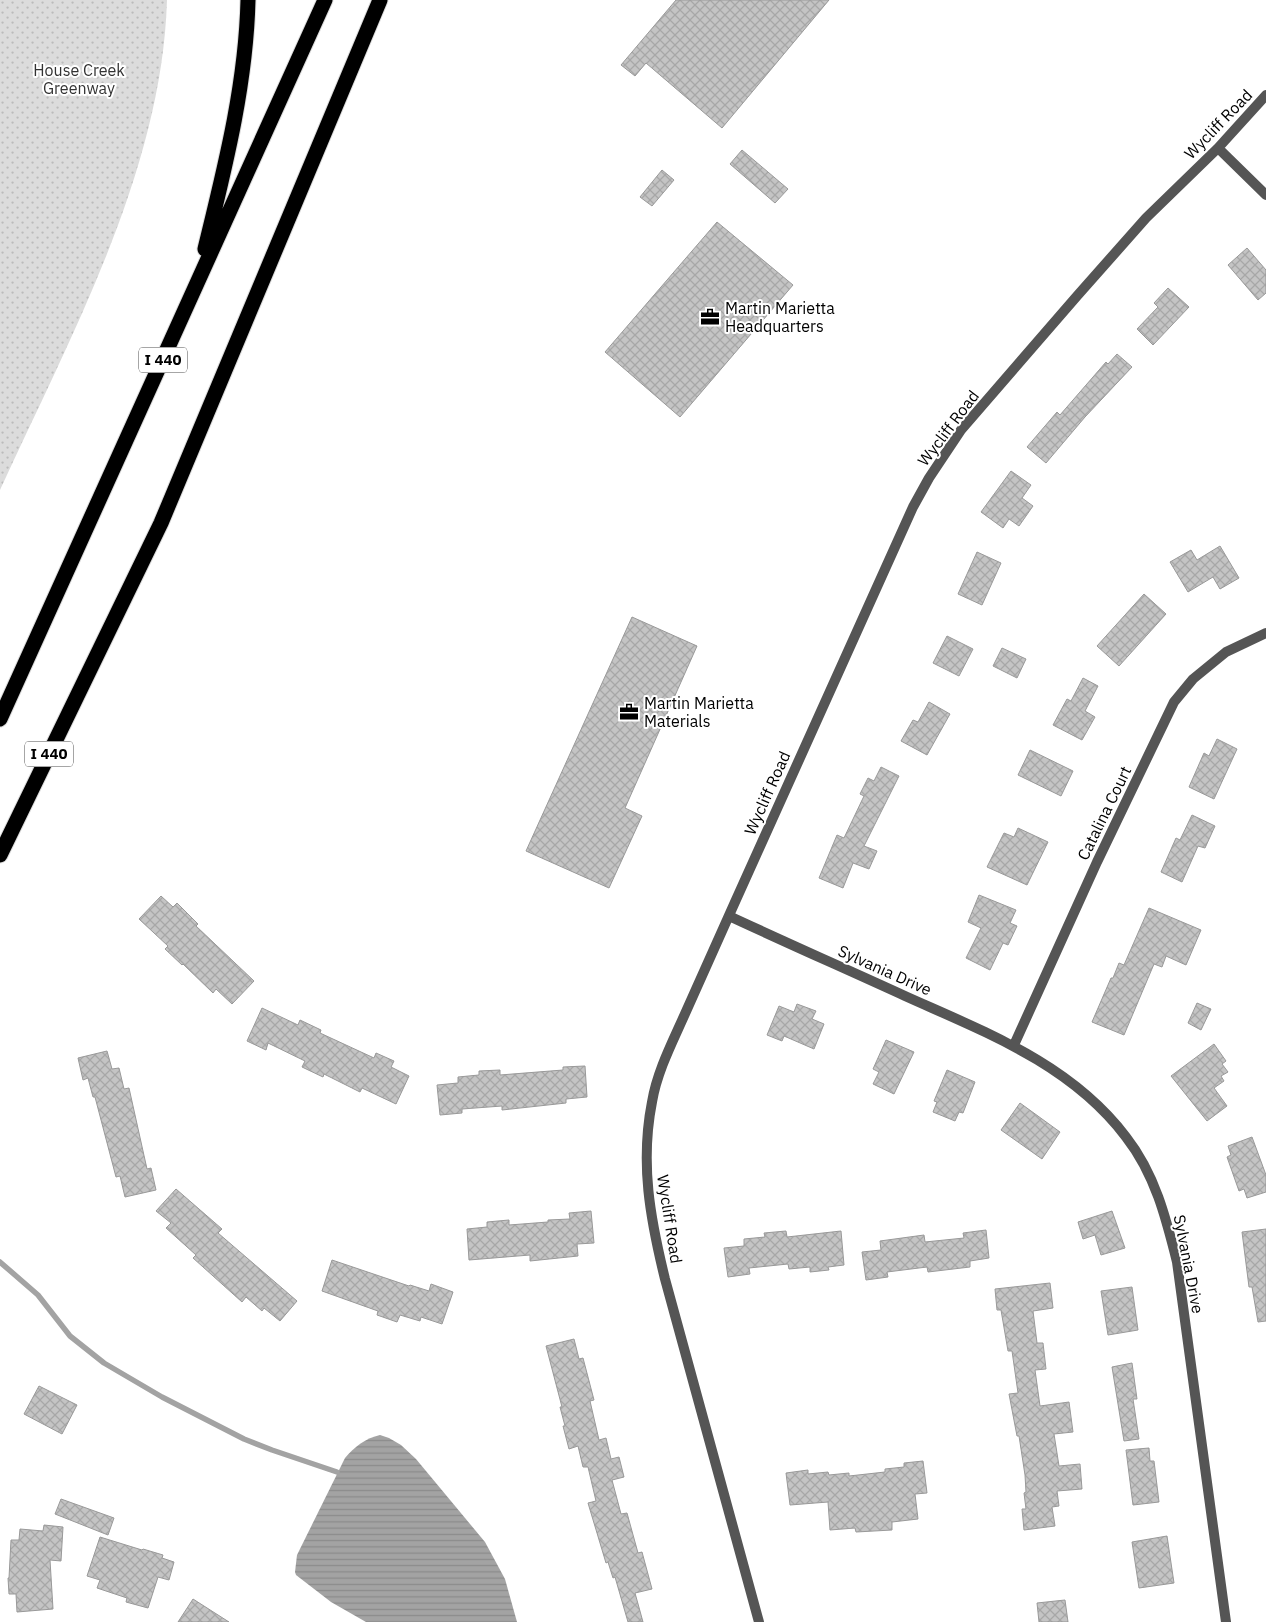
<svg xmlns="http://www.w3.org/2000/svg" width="1266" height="1622" font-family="'IBM Plex Sans',sans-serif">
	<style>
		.park { fill: url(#park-dots) }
		.water { fill: url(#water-rules) }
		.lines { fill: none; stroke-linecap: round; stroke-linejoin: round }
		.stream { stroke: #a3a3a3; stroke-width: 5.5 }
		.building { fill: url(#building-cross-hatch); stroke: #999 }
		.motorway-casing { stroke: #dbdbdb; stroke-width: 17 }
		.minor { stroke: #555; stroke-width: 10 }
		.motorway { stroke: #000; stroke-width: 15 }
		.labels { text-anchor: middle; stroke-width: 4; stroke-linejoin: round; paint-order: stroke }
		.shield { fill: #fff; stroke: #4c4c4c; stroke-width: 1 }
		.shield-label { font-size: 15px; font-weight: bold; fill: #000 }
		.park-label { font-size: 16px; fill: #333; stroke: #fff }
		.street-label { font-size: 16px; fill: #000; stroke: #fff }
		.poi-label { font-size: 16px; fill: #000; stroke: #fff; text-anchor: start }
	</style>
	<defs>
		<pattern id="park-dots" width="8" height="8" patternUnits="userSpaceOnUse" patternTransform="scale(1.25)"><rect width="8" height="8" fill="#dcdcdc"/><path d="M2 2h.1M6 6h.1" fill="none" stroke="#bbb" stroke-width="1.8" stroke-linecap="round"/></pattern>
		<pattern id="water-rules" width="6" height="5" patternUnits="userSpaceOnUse" patternTransform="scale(1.25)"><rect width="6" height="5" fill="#a3a3a3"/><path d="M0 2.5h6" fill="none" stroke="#8b8b8b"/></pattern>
		<pattern id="building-cross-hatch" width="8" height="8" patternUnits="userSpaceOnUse" patternTransform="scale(1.25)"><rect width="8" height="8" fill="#c4c4c4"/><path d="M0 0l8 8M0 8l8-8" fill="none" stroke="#a7a7a7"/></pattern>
	</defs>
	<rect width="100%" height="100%" fill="#fff"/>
	<path class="park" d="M0 0H167C162 171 70 337 0 490Z"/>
	<path class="water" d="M380 1435 389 1438 401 1445 416 1459 485 1542 505 1579 517 1622H366L331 1602 296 1575 295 1572 297 1555 345 1458C354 1447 366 1438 380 1435Z"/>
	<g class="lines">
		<path class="stream" d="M0 1262 38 1295 70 1336 104 1363 162 1397 244 1439 272 1450 337 1472"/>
	</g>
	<path class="building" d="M676 0H829L722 128 646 63 635 76 621 65Z
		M742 150 788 189 775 203 730 164Z
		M662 170 674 180 652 206 640 197Z
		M717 222 793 285 680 417 605 352Z
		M1247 248 1266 270V293L1258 300 1228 265Z
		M1168 288 1189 307 1153 345 1137 329 1158 307 1154 303Z
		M1117 354 1132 367 1085 417 1046 463 1027 447 1057 412 1060 415 1106 362 1108 364Z
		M1011 471 1031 485 1022 498 1033 506 1019 526 1009 519 1003 528 981 512Z
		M1220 546 1239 578 1220 589 1213 577 1188 592 1170 562 1191 550 1197 560Z
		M977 552 1001 563 982 605 958 594Z
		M1144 594 1166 614 1119 666 1097 646Z
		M632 617 697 646 625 808 642 816 609 888 526 851Z
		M947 636 973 649 959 676 933 663Z
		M1002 648 1026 659 1017 678 993 666Z
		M1083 678 1098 686 1085 711 1095 717 1082 740 1053 725 1067 699 1071 701Z
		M929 702 950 714 927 755 901 741 913 720 918 722Z
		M1217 739 1237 749 1214 799 1189 787 1204 753 1209 756Z
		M1030 750 1073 771 1061 796 1018 775Z
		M881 767 899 776 864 846 877 851 869 869 853 863 843 888 819 878 837 835 844 838 864 796 860 794 868 778 874 781Z
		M1192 815 1215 826 1205 848 1198 846 1182 882 1161 872 1176 838 1180 840Z
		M1018 828 1048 842 1027 885 987 867 1004 833 1014 837Z
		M979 895 1016 910 1010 923 1017 926 1008 945 1003 943 990 970 966 958 981 928 968 922Z
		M161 896 173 907 177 903 198 924 196 926 254 981 232 1004 216 989 213 993 183 964 182 965 165 949 168 946 139 919Z
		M1149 908 1201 930 1186 965 1166 956 1162 967 1154 964 1124 1035 1092 1022 1111 978H1113L1119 963 1124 965Z
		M1197 1003 1211 1009 1201 1030 1188 1023Z
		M797 1004 816 1011 812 1019 824 1024 814 1049 784 1036 782 1041 767 1035 779 1006 794 1012Z
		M262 1008 298 1025 300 1020 321 1030 320 1033 374 1058 376 1053 394 1061 391 1067 409 1076 396 1104 362 1088 360 1092 324 1074 323 1077 302 1067 305 1061 268 1043 266 1050 247 1041Z
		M886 1040 914 1052 894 1094 873 1084 879 1072 873 1069Z
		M1214 1044 1226 1061 1222 1064 1228 1072 1221 1076 1224 1081 1214 1088 1227 1106 1207 1121 1171 1076Z
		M107 1051 112 1069 119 1068 124 1089 129 1088 147 1169 151 1168 156 1190 125 1197 120 1176 116 1177 95 1097H93L88 1078 83 1080 78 1058Z
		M585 1066 587 1097 566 1099V1103L502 1110V1106L462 1109V1113L440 1115 437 1085 458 1083V1077L479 1075V1071L500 1070V1075L563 1070V1067Z
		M947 1070 975 1082 963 1113 959 1112 955 1121 933 1112 937 1102 934 1101Z
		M1020 1103 1060 1132 1042 1159 1001 1130Z
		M1252 1137 1266 1175V1192L1247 1198 1244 1189 1239 1191 1227 1157 1231 1155 1228 1146Z
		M176 1189 222 1229 218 1233 297 1301 280 1321 264 1308 262 1311 246 1297 242 1302 193 1258 196 1255 166 1228 171 1223 156 1211Z
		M591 1211 594 1243 577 1244 578 1256 530 1261V1255L469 1260 467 1229 487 1227V1222L509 1220V1225L548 1222V1220L570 1219 569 1213Z
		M1112 1211 1125 1248 1101 1255 1095 1235 1083 1239 1078 1222Z
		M1266 1229V1321L1258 1322 1252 1287H1249L1242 1232Z
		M986 1230 989 1258 970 1261V1267L928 1272 927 1267 887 1272 888 1277 866 1280 862 1252 881 1250 880 1241 924 1235 925 1242 964 1238 963 1233Z
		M786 1231 787 1237 841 1231 844 1265 828 1267 829 1270 810 1272V1267L789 1269 788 1264 749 1268 750 1274 728 1277 724 1248 744 1246V1239L765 1237 764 1233Z
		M332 1260 409 1286 410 1285 429 1291 431 1284 453 1292 442 1324 421 1317 420 1321 400 1315 397 1322 377 1315 378 1311 322 1291Z
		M1050 1283 1053 1308 1033 1311 1037 1343H1043L1046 1369 1035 1370 1040 1406 1069 1402 1073 1432 1054 1434 1059 1466 1080 1464 1082 1489 1057 1491 1059 1506 1052 1507 1055 1526 1024 1530 1022 1509H1026L1024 1493 1026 1492 1025 1475 1019 1436H1017L1009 1394 1018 1393 1012 1351H1008L1001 1310H997L995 1289Z
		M1132 1287 1138 1330 1108 1335 1101 1291Z
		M574 1339 579 1359 583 1358 594 1400 590 1401 599 1440 606 1438 611 1459 619 1457 624 1477 612 1480 621 1514 627 1513 638 1553 642 1552 652 1589 635 1593 643 1622H628L615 1577 613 1578 608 1562 606 1563 588 1503 596 1501 588 1467H583L578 1446 569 1449 563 1426H565L560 1407H562L546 1346Z
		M1132 1363 1137 1399H1133L1139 1439 1124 1441 1112 1367Z
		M39 1386 77 1405 62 1434 24 1414Z
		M1149 1448 1150 1461H1154L1159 1502 1133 1505 1126 1450Z
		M923 1461 927 1493 915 1494 918 1519 892 1522V1530L856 1532 855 1528 830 1530 828 1502 790 1505 786 1473 808 1470V1474L828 1472 829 1475 849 1473V1476L885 1472V1469L904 1467V1463Z
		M61 1499 114 1518 108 1535 55 1514Z
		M44 1525 63 1527 61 1561 50 1560 53 1609 17 1612 16 1594H9L8 1578H9L11 1540H19L20 1529 43 1531Z
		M1167 1536 1174 1583 1139 1588 1132 1542Z
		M100 1537 142 1550 143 1549 163 1555 162 1558 174 1562 169 1580 158 1577 148 1608 126 1602 127 1598 97 1588 100 1580 87 1576Z
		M193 1599 229 1622H178Z
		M1065 1600 1068 1622H1039L1037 1603Z"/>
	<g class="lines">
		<g class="motorway-casing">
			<path id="motorway" d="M205 249C225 167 246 85 248 0
				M0 719 325 0
				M0 855 161 523 380 0"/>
		</g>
		<path class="minor" d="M1218 148 1266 195
			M729 916C787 943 846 969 905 996 985 1032 1071 1064 1126 1137 1155 1174 1166 1218 1177 1262L1226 1622
			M1014 1045 1097 862 1174 702 1193 679 1226 652 1266 633
			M759 1622 665 1279C650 1218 640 1163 652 1102 657 1072 672 1043 684 1016 701 978 718 940 735 902 795 770 854 638 913 507L929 478 961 430 1077 296 1146 218 1218 148 1266 95"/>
		<use href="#motorway" class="motorway"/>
	</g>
	<defs>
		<g id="office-bare" transform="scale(1.5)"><path d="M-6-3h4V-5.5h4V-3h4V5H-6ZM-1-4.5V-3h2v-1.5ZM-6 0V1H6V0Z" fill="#000" stroke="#fff" stroke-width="2.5" paint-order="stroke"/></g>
	</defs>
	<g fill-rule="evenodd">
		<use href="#office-bare" x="710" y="317"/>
		<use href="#office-bare" x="629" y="712"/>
	</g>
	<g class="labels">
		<g class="shield">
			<rect x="139" y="347.5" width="48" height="25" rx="4"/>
			<rect x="25" y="741.5" width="48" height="25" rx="4"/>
		</g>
		<g class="shield-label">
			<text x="163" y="365">I 440</text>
			<text x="49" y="759">I 440</text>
		</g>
		<g class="park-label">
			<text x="79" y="76">House Creek<tspan x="79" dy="18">Greenway</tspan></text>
		</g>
		<g class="street-label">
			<text transform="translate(1218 124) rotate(-46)" y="6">Wycliff Road</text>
			<text transform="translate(948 428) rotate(-53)" y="6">Wycliff Road</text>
			<text transform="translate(767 793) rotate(-66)" y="6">Wycliff Road</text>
			<text transform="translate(1104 813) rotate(-64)" y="6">Catalina Court</text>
			<text transform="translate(885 970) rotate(24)" y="6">Sylvania Drive</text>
			<text transform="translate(670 1219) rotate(81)" y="6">Wycliff Road</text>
			<text transform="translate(1189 1264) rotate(79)" y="6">Sylvania Drive</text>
		</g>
		<g class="poi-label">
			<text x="725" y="314">Martin Marietta<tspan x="725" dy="18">Headquarters</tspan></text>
			<text x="644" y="709">Martin Marietta<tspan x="644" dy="18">Materials</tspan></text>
		</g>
	</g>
</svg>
